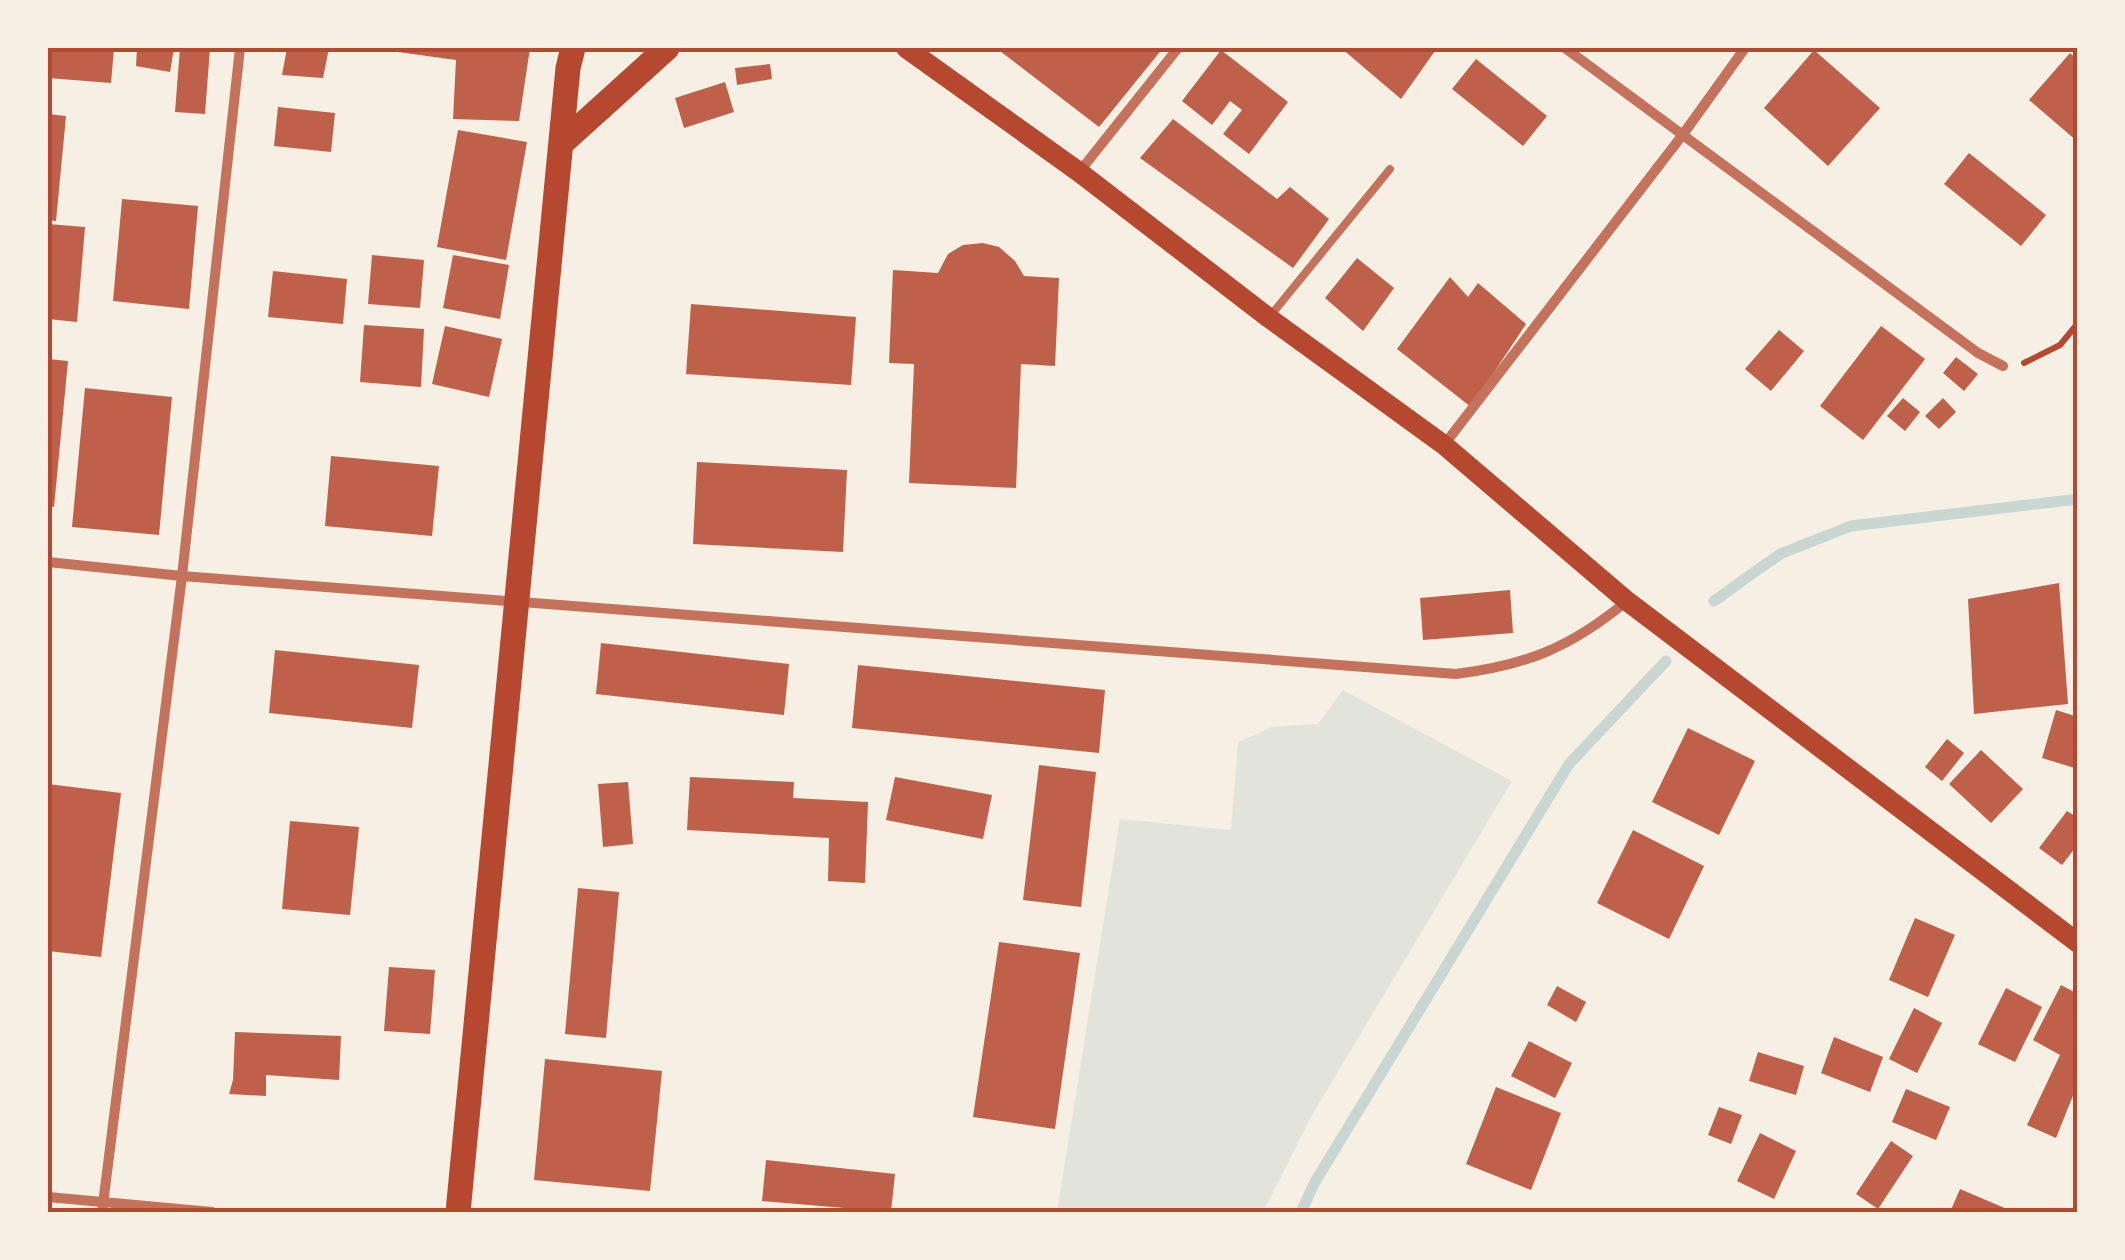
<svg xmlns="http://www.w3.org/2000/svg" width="2125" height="1260" font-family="Signika,sans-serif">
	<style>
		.green { fill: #e2e4dc }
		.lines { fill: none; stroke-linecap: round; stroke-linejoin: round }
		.stream { stroke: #c9d6d2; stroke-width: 11 }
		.building { fill: #bf614a }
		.path { stroke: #b5482f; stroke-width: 6 }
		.service { stroke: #c5725c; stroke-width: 8 }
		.minor { stroke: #c5725c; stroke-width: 10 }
		.secondary { stroke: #b5482f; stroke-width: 20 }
		.primary { stroke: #b5482f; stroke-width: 25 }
		.neatline { fill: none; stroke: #b5482f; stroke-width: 4 }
	</style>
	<rect width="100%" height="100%" fill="#f6efe4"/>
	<path class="green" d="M1343 690 1512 781 1312 1115 1263 1212H1057L1120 819 1231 830 1238 742 1272 727 1318 724Z"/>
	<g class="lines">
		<path class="stream" d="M1714 601 1780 554 1851 526 2078 499
			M1301 1212 1315 1182 1569 764 1666 661"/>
	</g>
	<path class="building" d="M48 48H114L111 83 48 78Z
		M137 48H174L170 72 136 66Z
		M180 48H210L205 114 175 112Z
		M287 48H329L323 78 282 75Z
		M369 48H530L519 121 453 119 456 60Z
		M996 48H1163L1099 127Z
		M1341 48H1437L1401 99Z
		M1221 50 1288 102 1249 154 1223 134 1242 110 1230 101 1212 125 1182 101Z
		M1814 50 1880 108 1828 166 1764 108Z
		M2070 53 2078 60V142L2029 100Z
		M1476 59 1547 116 1523 146 1452 89Z
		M770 64 772 79 737 85 735 68Z
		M725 82 734 112 684 128 675 98Z
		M278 107 335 113 331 152 274 146Z
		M48 114 66 116 56 221 48 220Z
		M1173 119 1277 199 1290 187 1329 219 1293 268 1140 158Z
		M458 130 527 142 506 260 437 247Z
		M1969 153 2046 215 2021 246 1944 184Z
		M122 199 198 206 189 309 113 301Z
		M48 224 85 227 77 322 48 319Z
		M983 243 999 247 1015 261 1024 276 1059 278 1055 366 1021 364 1016 488 909 483 914 364 889 363 893 270 938 273 948 254 963 245Z
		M372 255 424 260 420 308 368 304Z
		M453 255 509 265 500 319 443 308Z
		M1357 258 1394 288 1363 331 1325 298Z
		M273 271 347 279 343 324 268 317Z
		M1450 277 1468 297 1478 283 1526 324 1471 407 1397 349Z
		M691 304 856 317 851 385 686 374Z
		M364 325 424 329 421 387 360 382Z
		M445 326 502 339 489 397 432 384Z
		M1881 326 1925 359 1863 440 1820 406Z
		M1779 330 1804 351 1771 391 1745 369Z
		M1956 357 1978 374 1964 391 1943 373Z
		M48 359 68 361 54 507 48 506Z
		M85 388 172 397 159 535 72 527Z
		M1903 398 1920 412 1905 431 1887 416Z
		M1943 398 1956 412 1939 429 1925 416Z
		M331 456 439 466 432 536 325 526Z
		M697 462 847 470 843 552 693 544Z
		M2059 583 2068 704 1974 714 1968 599Z
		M1510 590 1513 633 1423 640 1420 598Z
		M601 643 789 664 784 715 596 694Z
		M275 650 419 665 412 728 269 713Z
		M858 665 1105 690 1099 753 852 728Z
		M2056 710 2078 717V769L2042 758Z
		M1688 728 1755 761 1719 835 1652 802Z
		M1947 739 1964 753 1942 781 1925 767Z
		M1981 750 2023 789 1991 823 1949 784Z
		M1039 765 1096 772 1081 907 1023 900Z
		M690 777 794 782 793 798 868 802 865 883 828 881 829 838 687 830Z
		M895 777 992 795 983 839 886 820Z
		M628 782 633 844 603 847 598 784Z
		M48 784 121 793 101 957 48 951Z
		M2067 811 2078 818V844L2062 865 2039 848Z
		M290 821 359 827 350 915 282 909Z
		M1633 830 1704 866 1669 939 1597 903Z
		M578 888 619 892 606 1038 565 1034Z
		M1915 918 1955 935 1928 997 1889 980Z
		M999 942 1080 953 1055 1129 973 1117Z
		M389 967 435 970 430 1034 384 1031Z
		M2061 985 2078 994V1083L2056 1138 2027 1125 2060 1055 2033 1040Z
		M1557 986 1586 1002 1576 1022 1547 1005Z
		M2006 988 2042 1007 2015 1062 1978 1044Z
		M1914 1008 1942 1023 1917 1073 1889 1059Z
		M235 1032 341 1036 339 1080 266 1075V1096L229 1094 233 1080Z
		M1834 1037 1883 1057 1870 1092 1821 1073Z
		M1529 1041 1572 1063 1555 1098 1511 1076Z
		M1758 1052 1804 1066 1796 1095 1749 1081Z
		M545 1059 662 1071 650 1191 534 1180Z
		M1496 1087 1561 1113 1531 1190 1466 1164Z
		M1906 1089 1950 1107 1936 1140 1892 1122Z
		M1719 1107 1742 1115 1731 1144 1708 1135Z
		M1760 1133 1796 1151 1774 1199 1737 1181Z
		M1891 1141 1913 1156 1878 1209 1856 1194Z
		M766 1160 895 1174 891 1212 762 1201Z
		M1960 1189 2014 1212H1950Z"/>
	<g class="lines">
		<path class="path" d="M2024 363 2060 345 2078 323"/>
		<path class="service" d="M1271 315 1390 169"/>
		<path class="minor" d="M1565 48 1978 353 2003 366
			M1080 171 1178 48
			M1444 445 1684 133 1745 48
			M48 562 182 576 1456 674C1528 665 1571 647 1627 601
			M48 1197 212 1212
			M102 1212 182 576 240 48"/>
		<path class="secondary" d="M906 48 1079 172 1269 318 1444 445 1627 601 2078 943"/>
		<path class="primary" d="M562 143 667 48
			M458 1212 568 68 573 48"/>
	</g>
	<rect width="2125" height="1260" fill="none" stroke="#f6efe4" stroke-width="100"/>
	<rect x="50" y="50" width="2025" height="1160" class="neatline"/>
</svg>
